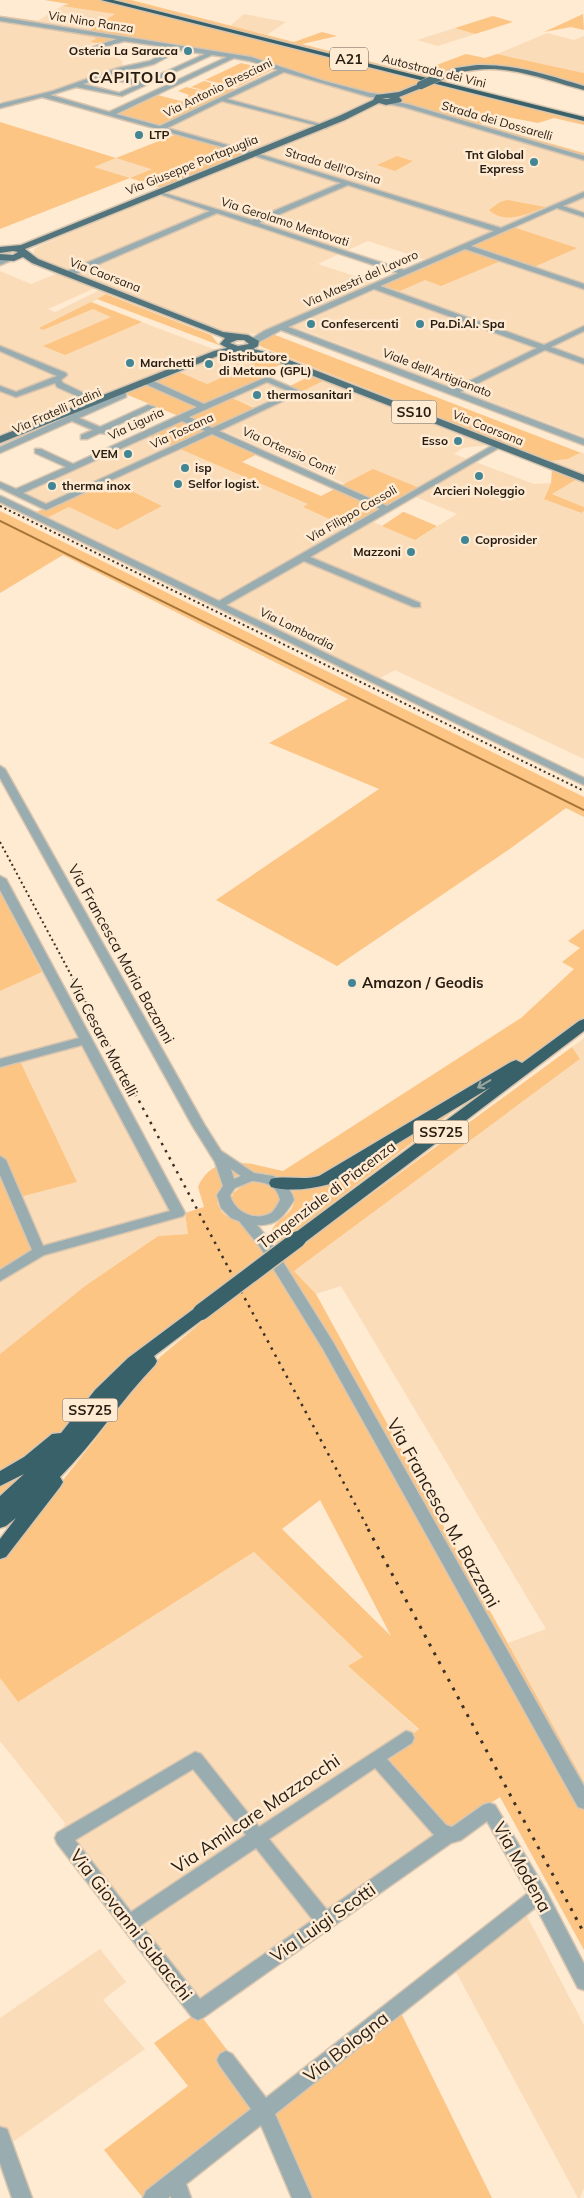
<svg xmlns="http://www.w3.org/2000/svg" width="584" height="2198" font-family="Mulish,sans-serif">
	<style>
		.built { fill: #fbdcb9; fill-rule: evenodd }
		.green { fill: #fdc584; fill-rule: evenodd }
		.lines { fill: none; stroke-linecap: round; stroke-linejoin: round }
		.stream { stroke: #a57539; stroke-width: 2 }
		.minor-casing { stroke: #d8c5af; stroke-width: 3 }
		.major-casing { stroke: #d8c5af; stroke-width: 3 }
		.highway-casing { stroke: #d8c5af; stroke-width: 3 }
		.minor { fill: #99acb0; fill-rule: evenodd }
		.major { fill: #52757d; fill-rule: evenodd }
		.highway { fill: #38616a; fill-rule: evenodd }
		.rail-far2 { stroke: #3c3126; stroke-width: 2; stroke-dasharray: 2 3; stroke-linecap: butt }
		.rail-far1 { stroke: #3c3126; stroke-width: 2.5; stroke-dasharray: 2.5 5.5; stroke-linecap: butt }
		.rail { stroke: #3c3126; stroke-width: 3; stroke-dasharray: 3 7; stroke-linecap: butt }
		.major-bridge-casing { stroke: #d8c5af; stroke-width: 9; stroke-linecap: butt }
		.highway-bridge-casing { stroke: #d8c5af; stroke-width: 19; stroke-linecap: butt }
		.major-bridge { stroke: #52757d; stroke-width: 8 }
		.highway-bridge { stroke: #38616a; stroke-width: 16 }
		.oneway { stroke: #9ca69e }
		.poi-dot { fill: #428695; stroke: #ffead2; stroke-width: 2 }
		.labels { text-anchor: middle; stroke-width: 5; stroke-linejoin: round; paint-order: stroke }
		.far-street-label { font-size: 12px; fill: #261c12; stroke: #ffead2 }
		.far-poi-label { font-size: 12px; font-weight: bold; fill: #261c12; stroke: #ffead2; text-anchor: start }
		.shield { fill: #ffead2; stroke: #675a4c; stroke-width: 1 }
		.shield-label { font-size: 14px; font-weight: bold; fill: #261c12 }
		.street-label { font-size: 15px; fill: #261c12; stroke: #ffead2 }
		.poi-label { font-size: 15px; font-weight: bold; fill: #261c12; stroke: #ffead2; text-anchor: start }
		.far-district-label { font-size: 16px; font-weight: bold; letter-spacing: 1px; fill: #261c12; stroke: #ffead2 }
		.near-street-label { font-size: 18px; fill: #261c12; stroke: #ffead2 }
	</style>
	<rect width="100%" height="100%" fill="#ffead2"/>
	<path class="built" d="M62 6 116 14 88 31 34 23Z
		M244 14 286 22 267 35 230 26Z
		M0 20 99 38 91 42 97 43 87 46 122 60 123 65 120 69 76 85 7 104 0 101Z
		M455 28 475 34 438 46 417 40Z
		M547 33 574 40 584 36V73L497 54Z
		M283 69 584 158V437L300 329 282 328 270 333 244 334 221 331 41 261 34 256V250L37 247 161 192 254 155 160 128ZM265 226 346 251 368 241 426 260 379 284 318 264 341 253Z
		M116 158 152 169 130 178 93 167Z
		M0 271 31 284 56 274 95 288 48 309 55 312 100 290 106 294 91 303 253 364 207 384 177 371 0 434Z
		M270 377 303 391 325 380 489 445 463 448 454 454 534 484 551 483 544 498 580 513 584 511V759L395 670 373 682 43 520 69 507 117 530 162 506 47 507 17 493 145 434 309 504 304 507 369 520 415 540 457 514 411 495 373 470 346 484 219 429 259 409 228 396Z
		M580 453 584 454V474L550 461 568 459Z
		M577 479 584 482V507L551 493Z
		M42 972 185 1213 188 1234 158 1236 85 1286 0 1354V991Z
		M584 1038V1782L508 1643 546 1629 341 1286 316 1294 294 1271 580 1059 572 1047Z
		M254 1552 364 1657 349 1666 419 1730 450 1830 198 2012 59 1839 65 1823 0 1741V1678L18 1702Z
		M520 1903 584 2025V2188L580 2198H578L449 1959Z
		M100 1949 126 1982 103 2000 145 2049 7 2146 0 2130V2018Z"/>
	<path class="green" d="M44 0H131L294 42 322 32 337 36 302 44 415 73 466 54 485 58 497 54 584 73V91L504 69 467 71 439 85 584 122V125L554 118 538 123 501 116 475 127 409 107 375 100 361 92 250 59 126 38 97 43 90 42 97 38 0 21 3 16 38 21 35 23 88 31 115 14 62 6 69 4Z
		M583 14 584 30 571 27 544 32Z
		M493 16 513 22 475 34 455 28Z
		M241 63 272 70 237 87 205 80Z
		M204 81 235 89 223 95 191 87Z
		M186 87 226 96 161 128 110 114 154 94 192 104 195 102 186 99 189 95 178 91Z
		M0 122 116 158 179 133 252 154 165 189 130 178 0 229ZM116 158 151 169H152L130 178 94 167Z
		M485 125 584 153V159L478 128Z
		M397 156 413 161 395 171 377 165Z
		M508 200 545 207C528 214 505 225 489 210L500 202Z
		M510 226 577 248 534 267 508 258 441 286 425 280 400 291 379 284Z
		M106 294 211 335 219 345 97 299Z
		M91 302 142 322 65 355 43 346 111 317 93 309 43 330 39 328Z
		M270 333 584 454 580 453 568 459 550 461 262 347 258 344 259 341Z
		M240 350 252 352 282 364 262 373 270 377 228 396 259 410 213 431 261 452 242 462 321 496 373 469 422 489 351 529 303 507 308 504 145 434 181 417 123 393 177 371 207 384 252 364 224 352Z
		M312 375 325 380 303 391 290 386Z
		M552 469 577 479 552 494 584 507V511L581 513 544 499 551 483Z
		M107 479 162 506 117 530 69 507 43 520 32 514Z
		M0 511 584 797V817L566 808 511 848 337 966 216 900 379 789 269 743 348 699 63 555 0 593Z
		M403 512H404L437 526 415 540 382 526Z
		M0 892 42 972 0 991Z
		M584 929V1017L475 1095 277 1245 271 1233C274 1219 294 1215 294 1200 295 1164 218 1164 217 1199 217 1204 220 1210 223 1213 229 1219 236 1220 243 1224 258 1233 271 1247 284 1258L572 1047 580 1059 294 1271 316 1294 584 1782V1950L500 1797 450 1830 385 1758 419 1729 348 1666 363 1657 254 1552 18 1702 0 1678V1560L160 1357 216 1310 212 1294 131 1357 50 1448 0 1495V1354L85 1286 158 1236 188 1234 185 1213 204 1207 198 1187C214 1150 252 1164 283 1171L521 1018 574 969 562 962 580 948 568 941ZM320 1500 391 1636 282 1529Z
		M19 1059 77 1182 16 1198 39 1249 0 1271V1064Z
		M256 1182C307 1186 262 1243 231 1201L233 1193 245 1184Z
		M398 2007 492 2198H303L263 2110 153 2198H143L104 2150 188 2086 154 2043 198 2012 231 2055 263 2109Z"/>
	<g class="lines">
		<path class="stream" d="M0 521 584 810"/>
		<g class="minor-casing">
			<path id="minor" d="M0 17 251 57 324 81 370 93 386 95 387 96 384 98 370 97 284 72 227 99 327 126V128L222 101 167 128 259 154 501 228 584 192V197L563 206 584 213V217L557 208 471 246 584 284V289L465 249 380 286 544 345 584 326V331L551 347 584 359V364L545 350 460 392 584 439V445L281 330 257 343H251V339L264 331 398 273 217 213 71 276H65V272L210 211 157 193V191L252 220 341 183 255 156 42 97 0 108V104L53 91 118 68 150 61 173 48 124 41 95 50 93 47 117 39 0 21ZM180 50 205 54 143 82 110 75 154 64ZM212 55 227 57 109 112 50 95 76 87 122 96ZM234 58 250 61 278 70 160 126 116 114ZM103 77 137 85 119 93 83 84ZM348 185 494 231 404 270 259 223ZM374 289 537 348 453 389 288 327Z
				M391 101 407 104 584 156V160L404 107 389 104V102Z
				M7 257 14 259 0 265V260Z
				M0 346 66 373 67 375 61 380 63 383 98 400 99 403 120 393H126V397L79 418 100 427 148 405 155 407 107 430 109 432 108 434 100 433 87 439H81V435L93 430 72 421 0 453V447L95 404 57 387 55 383 16 397 0 391V386L16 392 57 376 0 351Z
				M267 377 302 392 219 431 387 506 495 444 502 446 310 557 420 603V607H414L304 561 226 605 584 778V785L0 502V496L3 497 219 601 380 509 212 434 46 510 0 488V482L16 489 66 467 35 453V449H41L73 464 197 407 143 383V379H149L204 404ZM267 382 291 392 212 428 189 417ZM182 421 205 431 46 504 23 493Z
				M0 766 5 769 204 1124 221 1151 254 1173 273 1176 284 1181 292 1194 294 1200C284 1216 277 1226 257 1225L270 1241 333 1342 584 1786V1809L578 1807 323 1349 260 1247 239 1221 231 1218 221 1208 217 1195 223 1186 215 1162 192 1125 0 778ZM231 1169 241 1176 234 1179ZM252 1181C266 1182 277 1185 280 1200 278 1204 275 1210 271 1213 255 1222 234 1212 230 1195L235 1188Z
				M0 876 6 879 185 1213 183 1216 44 1255 0 1281V1270L32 1250 0 1175V1156L6 1160 43 1246 170 1211 82 1045 0 1067V1059L79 1038 0 890Z
				M406 1731 412 1733 414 1738 412 1743 387 1759 446 1825 452 1827 483 1805 489 1803 495 1805 545 1889 584 1964V1990L578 1988 536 1907 275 2114 312 2198H292L261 2125 186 2184 191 2198H171V2196L168 2198H143L146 2191 251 2109 220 2066 217 2060 220 2054 226 2051 232 2054 266 2098 528 1893 487 1821 461 1840 451 1843 204 2017 198 2020 192 2017 57 1843 55 1838 57 1833 195 1752 201 1754 259 1827ZM375 1768 434 1835 327 1910 269 1839ZM193 1769 246 1835 131 1912 75 1840ZM256 1848 313 1920 200 1999 141 1925Z
				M0 2127 7 2129 32 2198H12L0 2163Z"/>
		</g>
		<g class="major-casing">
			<path id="major" d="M477 65C514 64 548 75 584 86V90C549 81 512 65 475 70 463 71 452 75 441 78L437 76 456 68Z
				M421 83H424V87L399 97 402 100 401 102 386 105 379 103 345 120 25 249 38 259 223 332 248 335 259 341 258 346 253 349 271 353 584 475V482L265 357 240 351 220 355 0 443V436L214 351 227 348 220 344 225 338 32 263 23 257 14 261 0 260V254L13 255 18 252 13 251 0 253V247L21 245 339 116 373 100 376 95 399 92ZM387 98 391 99H382ZM237 340H244L249 344 238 346 230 343Z"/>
		</g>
		<g class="highway-casing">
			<path id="highway" d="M101 0H113L584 117V121Z
				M584 1019V1031L304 1243 298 1245 292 1243 290 1239 292 1235 491 1087 330 1184C310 1189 291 1192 271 1187L269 1183 271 1179C286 1175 302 1181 319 1176L511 1062 516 1060 522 1063 579 1021Z
				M201 1306 207 1308 209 1312 207 1316 154 1356 157 1361 155 1365C121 1400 95 1442 60 1477L63 1482 60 1487 6 1557 0 1559V1539L16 1518 6 1526 0 1528V1496L24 1474 0 1486V1471L24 1457 52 1434 61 1433 95 1390 128 1358 195 1308Z"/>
		</g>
		<use href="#minor" class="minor"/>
		<use href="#major" class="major"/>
		<use href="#highway" class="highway"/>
		<path class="rail-far2" d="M0 506 584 791
			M0 842 86 1003"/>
		<path class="rail-far1" d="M86 1002 369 1530"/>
		<path class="rail" d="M368 1529 584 1933"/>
		<g class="major-bridge-casing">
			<path id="major-bridge" d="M421 85 441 76"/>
		</g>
		<g class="highway-bridge-casing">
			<path id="highway-bridge" d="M201 1312 298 1239"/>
		</g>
		<use href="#major-bridge" class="major-bridge"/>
		<use href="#highway-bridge" class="highway-bridge"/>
	</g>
	<defs><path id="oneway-shaft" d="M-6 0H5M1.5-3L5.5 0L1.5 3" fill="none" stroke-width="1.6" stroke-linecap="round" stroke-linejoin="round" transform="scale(1.25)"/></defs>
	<use class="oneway" href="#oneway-shaft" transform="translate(484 1084) rotate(149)"/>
	<g class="poi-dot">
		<circle cx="188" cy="51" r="5"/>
		<circle cx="139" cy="135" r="5"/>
		<circle cx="534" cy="162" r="5"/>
		<circle cx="311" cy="324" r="5"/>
		<circle cx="420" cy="324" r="5"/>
		<circle cx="130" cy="363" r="5"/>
		<circle cx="209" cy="364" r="5"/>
		<circle cx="257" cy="395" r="5"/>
		<circle cx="458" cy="441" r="5"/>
		<circle cx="128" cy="454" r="5"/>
		<circle cx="185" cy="468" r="5"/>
		<circle cx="479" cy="476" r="5"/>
		<circle cx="178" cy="484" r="5"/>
		<circle cx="52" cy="486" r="5"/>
		<circle cx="465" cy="540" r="5"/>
		<circle cx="411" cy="552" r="5"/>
		<circle cx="352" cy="983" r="5"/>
	</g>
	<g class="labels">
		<g class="far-street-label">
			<text transform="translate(91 22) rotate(9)" y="4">Via Nino Ranza</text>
			<text transform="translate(434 71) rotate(14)" y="4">Autostrada dei Vini</text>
			<text transform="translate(218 88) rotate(-26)" y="4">Via Antonio Bresciani</text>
			<text transform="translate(497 121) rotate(16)" y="4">Strada dei Dossarelli</text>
			<text transform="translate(192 165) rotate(-22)" y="4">Via Giuseppe Portapuglia</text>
			<text transform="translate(333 166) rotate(17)" y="4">Strada dell'Orsina</text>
			<text transform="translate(285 222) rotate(18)" y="4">Via Gerolamo Mentovati</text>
			<text transform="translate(105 275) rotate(21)" y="4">Via Caorsana</text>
			<text transform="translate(361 279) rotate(-24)" y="4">Via Maestri del Lavoro</text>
			<text transform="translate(437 373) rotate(21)" y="4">Viale dell'Artigianato</text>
			<text transform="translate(57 411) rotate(-24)" y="4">Via Fratelli Tadini</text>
			<text transform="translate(136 424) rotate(-25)" y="4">Via Liguria</text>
			<text transform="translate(488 428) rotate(22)" y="4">Via Caorsana</text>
			<text transform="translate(182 431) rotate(-25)" y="4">Via Toscana</text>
			<text transform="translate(289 451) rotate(24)" y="4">Via Ortensio Conti</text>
			<text transform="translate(352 514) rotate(-30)" y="4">Via Filippo Cassoli</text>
			<text transform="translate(297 629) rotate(26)" y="4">Via Lombardia</text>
		</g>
		<g class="far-poi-label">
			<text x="178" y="55" text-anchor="end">Osteria La Saracca</text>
			<text x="149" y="139">LTP</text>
			<text x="524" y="159" text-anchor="end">Tnt Global<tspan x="524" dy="14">Express</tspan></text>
			<text x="321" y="328">Confesercenti</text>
			<text x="430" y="328">Pa.Di.Al. Spa</text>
			<text x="219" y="361">Distributore<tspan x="219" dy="14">di Metano (GPL)</tspan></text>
			<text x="140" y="367">Marchetti</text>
			<text x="267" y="399">thermosanitari</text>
			<text x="448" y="445" text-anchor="end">Esso</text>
			<text x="118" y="458" text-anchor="end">VEM</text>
			<text x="195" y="472">isp</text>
			<text x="188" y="488">Selfor logist.</text>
			<text x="62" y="490">therma inox</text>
			<text x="479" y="495" text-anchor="middle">Arcieri Noleggio</text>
			<text x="475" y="544">Coprosider</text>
			<text x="401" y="556" text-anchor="end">Mazzoni</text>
		</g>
		<g class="shield">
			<rect x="330" y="47.5" width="38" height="23" rx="4"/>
			<rect x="391.5" y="400.5" width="45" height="23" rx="4"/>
			<rect x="413.5" y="1120.5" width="55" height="23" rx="4"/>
			<rect x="62.5" y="1398.5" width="55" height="23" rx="4"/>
		</g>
		<g class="shield-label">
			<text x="349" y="64">A21</text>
			<text x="414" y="417">SS10</text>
			<text x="441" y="1137">SS725</text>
			<text x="90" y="1415">SS725</text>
		</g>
		<g class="street-label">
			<text transform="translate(121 954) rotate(61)" y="5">Via Francesca Maria Bazanni</text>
			<text transform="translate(103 1038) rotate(62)" y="5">Via Cesare Martelli</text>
			<text transform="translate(327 1195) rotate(-37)" y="5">Tangenziale di Piacenza</text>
		</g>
		<g class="poi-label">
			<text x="362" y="988">Amazon / Geodis</text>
		</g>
		<g class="far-district-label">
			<text x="133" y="83">CAPITOLO</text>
		</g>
		<g class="near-street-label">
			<text transform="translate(443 1513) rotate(61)" y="6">Via Francesco M. Bazzani</text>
			<text transform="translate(256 1814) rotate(-34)" y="6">Via Amilcare Mazzocchi</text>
			<text transform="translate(522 1867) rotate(61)" y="6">Via Modena</text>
			<text transform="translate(323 1923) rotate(-35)" y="6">Via Luigi Scotti</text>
			<text transform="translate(131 1925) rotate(52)" y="6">Via Giovanni Subacchi</text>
			<text transform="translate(346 2047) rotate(-38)" y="6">Via Bologna</text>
		</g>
	</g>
</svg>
